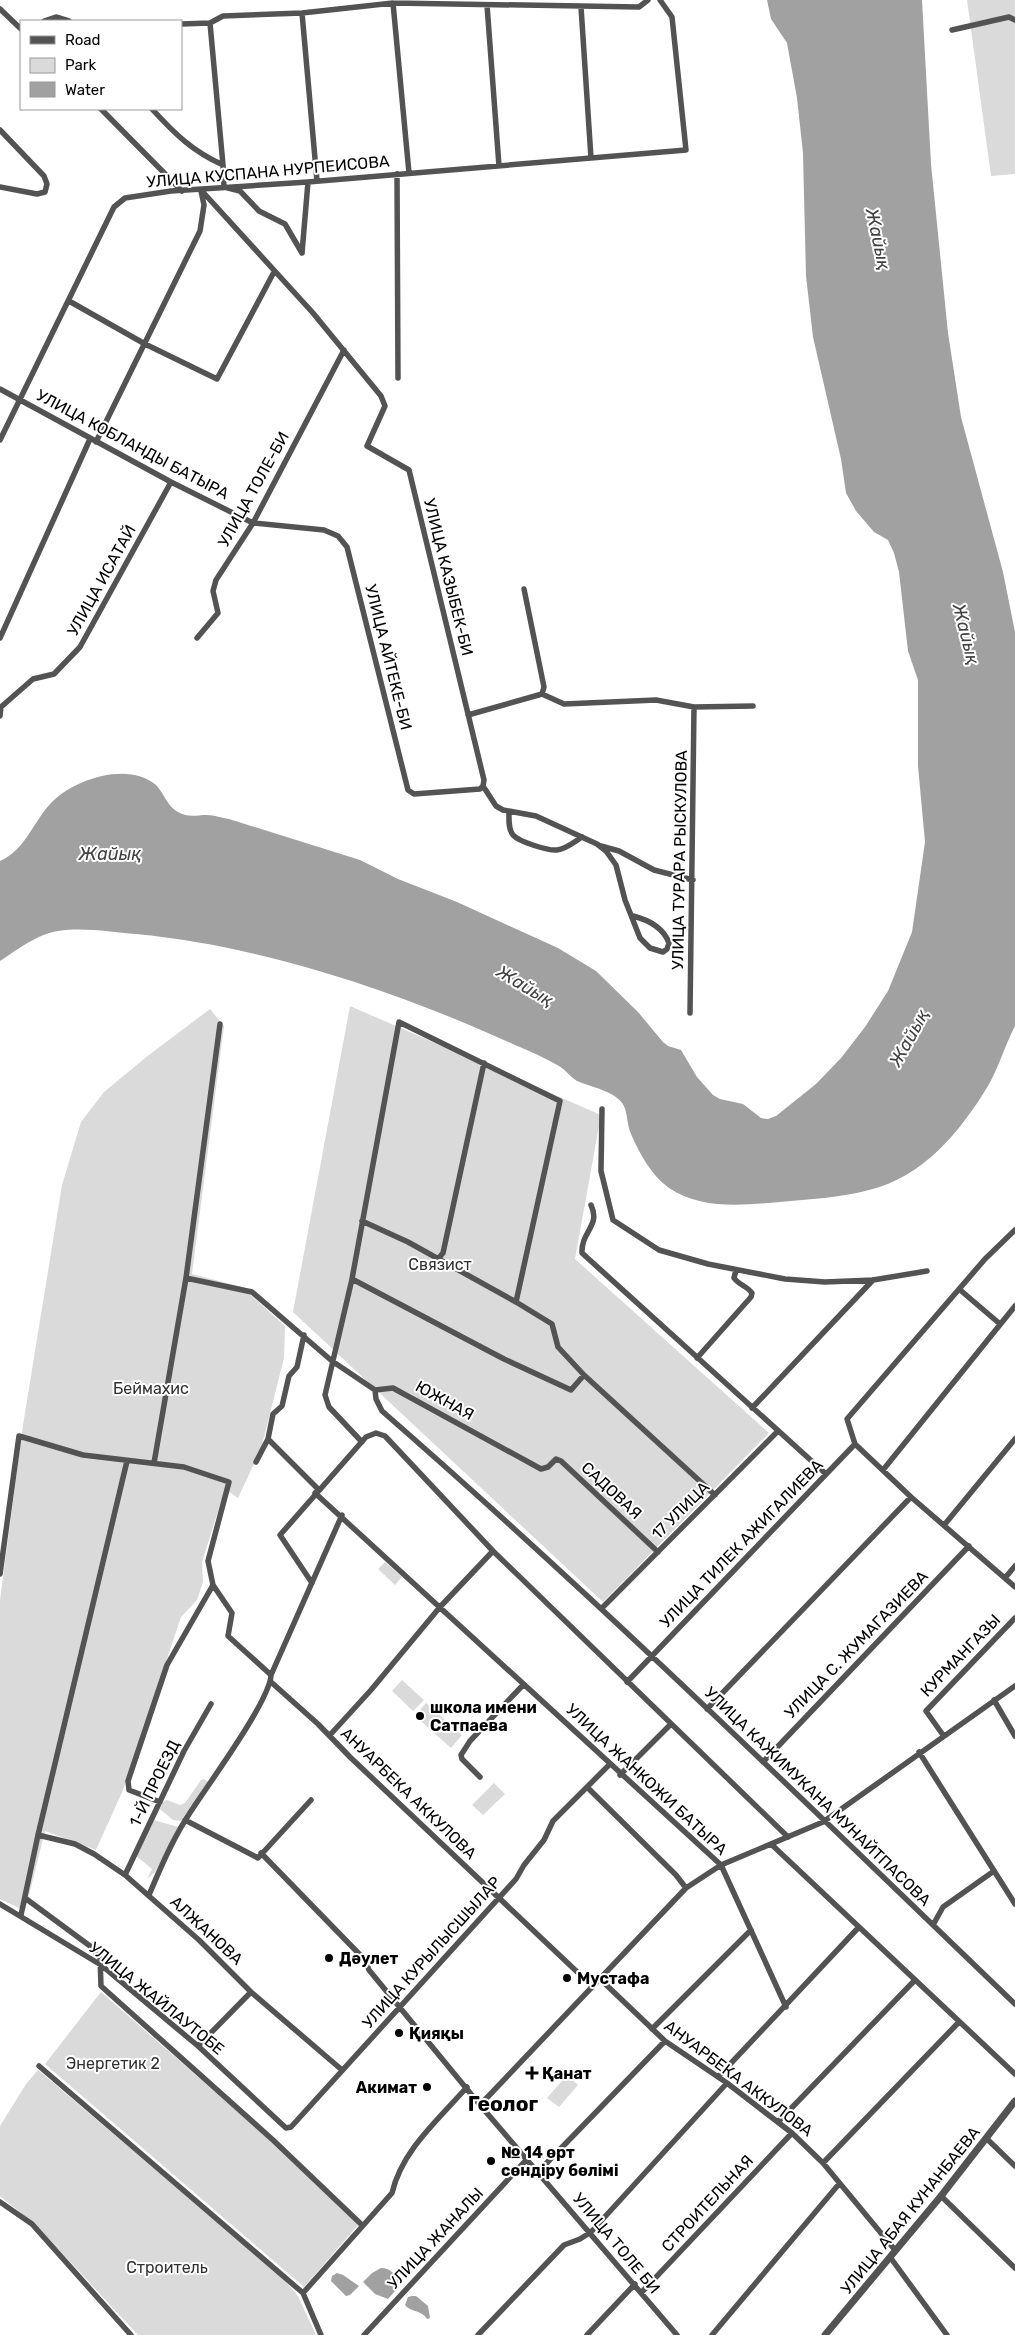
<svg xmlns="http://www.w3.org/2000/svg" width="1015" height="2335" font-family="Rubik,sans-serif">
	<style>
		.green { fill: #dadada }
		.water { fill: #a1a1a1 }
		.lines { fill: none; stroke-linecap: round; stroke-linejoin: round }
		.minor { stroke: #535353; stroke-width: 5.5 }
		.tertiary { stroke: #535353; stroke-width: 7 }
		.poi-dot { fill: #000; stroke: #fff; stroke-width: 2 }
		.labels { text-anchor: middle; stroke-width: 4; stroke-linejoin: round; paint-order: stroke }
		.street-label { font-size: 16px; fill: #000; stroke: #fff }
		.park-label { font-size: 16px; fill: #313131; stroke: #fff }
		.poi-label { font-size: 16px; font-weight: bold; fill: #000; stroke: #fff; text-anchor: start }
		.water-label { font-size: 18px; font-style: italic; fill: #424242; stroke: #fff }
		.district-label { font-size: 21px; font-weight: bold; fill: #000; stroke: #fff }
	</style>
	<rect width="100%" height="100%" fill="#fff"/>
	<path class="green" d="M967 0H1015V174L991 176Z
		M350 1006 601 1115 575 1259 769 1433 603 1602 293 1312Z
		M210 1009 224 1026 192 1274 242 1287 285 1326 284 1358 261 1449 238 1498 225 1489 202 1562 203 1582 197 1600 181 1617 123 1790 96 1850 45 1831 25 1911 0 1899V1600L23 1425 62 1185 81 1122 104 1092 145 1058Z
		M385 1562 402 1577 395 1585 378 1569Z
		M402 1680 424 1700 413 1711 392 1691Z
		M426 1703 462 1735 451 1748 415 1716Z
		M204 1779 208 1782 181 1821 173 1820 160 1809 163 1802 167 1800 180 1805 185 1803 201 1780Z
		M494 1783 505 1794 483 1815 472 1805Z
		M154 1820 178 1827 155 1872 147 1879 152 1869 136 1856Z
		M101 1992 303 2169 359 2224 304 2287 45 2064Z
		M38 2070 280 2275 298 2296 316 2335H138L36 2225 0 2196V2126L26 2084Z
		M567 2075 578 2085 559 2107 547 2098Z"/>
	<path class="water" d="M767 0H922L931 164 948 333 961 417 1003 572 1015 632V1026C1005 1045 999 1067 988 1086 960 1132 923 1177 869 1190 840 1198 809 1199 780 1202 742 1205 702 1210 669 1188 652 1176 639 1153 631 1134 624 1116 631 1105 611 1094 600 1088 589 1086 577 1081 570 1077 566 1070 559 1066 545 1058 530 1051 515 1045 399 992 263 946 136 934 111 932 84 927 58 931 37 934 17 950 0 961V861C26 850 33 821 52 802 74 779 129 761 156 785 164 793 167 806 178 812 188 818 196 815 207 815 214 815 222 818 229 819L360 860 398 879 457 902 558 948 596 971 638 1012 663 1042 668 1046 681 1050 697 1077 713 1095 720 1099 743 1104 761 1118 768 1119 776 1116 816 1084 841 1058 865 1027 888 991 912 932 925 842 918 766V680L908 651 899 572 894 553 888 540 874 532 856 511 846 493 841 459 813 337 806 276 803 153 797 98 787 43 771 19Z
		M381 2268C386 2268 388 2269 392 2272 405 2282 396 2290 388 2299L375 2294 363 2282 372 2273Z
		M337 2273 343 2275 359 2286 350 2295 346 2296 331 2281 332 2276Z
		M412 2296H416L428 2306 430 2318 427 2319C422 2310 410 2312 405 2305L408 2297Z"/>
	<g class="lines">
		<path class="minor" d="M393 3 409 173
			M487 5 499 166
			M581 7 591 158
			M0 9 21 29
			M302 13 317 181
			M44 21 56 17 69 21
			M210 23 223 165
			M181 24 210 23 223 16 302 13 393 3 639 7 648 0
			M952 30 1009 17 1015 20
			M101 109 182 191
			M152 109C175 134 192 151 223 165L224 187 240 191 259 211 285 224 302 253
			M0 130 44 176 47 184 45 192 37 194 0 187
			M397 174 398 378
			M302 253 308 182
			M69 301 145 344 217 379 274 272
			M0 389 171 482 253 523 324 530 338 536 347 547 408 790 414 794 480 789 483 786 484 780 409 470 367 446 385 406 381 396 313 313 201 190
			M0 440 114 207 125 198 171 191 308 182 686 150 672 17 660 0
			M96 442 200 231 204 205 201 191
			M524 589 544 687 542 694
			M0 638 90 439
			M197 638 218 613 213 591 216 580 253 523 344 350
			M468 715 542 694 564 704 656 700 694 707 753 706
			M0 716 1 707 33 679 54 674 80 647 171 482
			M483 786 496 806 503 810 536 816 597 844 606 851 616 865 625 900 640 938 650 948 663 952 667 949 669 943C663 927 649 920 633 916
			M509 812C509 819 508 829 513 835 519 842 549 851 557 850 566 849 574 842 582 837
			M601 846 619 851 654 870 693 880
			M690 1013 694 707
			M602 1109 601 1171 613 1220 659 1250 708 1264 785 1279 825 1282 873 1280 927 1271
			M591 1205C601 1226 581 1231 582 1253L826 1474
			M1015 1230 985 1259 847 1419 855 1444 911 1497 1015 1587
			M438 1259 443 1253 484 1063
			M186 1278 252 1292 332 1361 375 1390 393 1388 541 1469 548 1467 556 1459 561 1461 658 1552
			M352 1279 504 1359 571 1390 584 1375 558 1347 552 1324 516 1302
			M959 1289 1000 1324
			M697 1358 751 1297 752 1293C747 1286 739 1285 734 1278L736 1270
			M584 1375 715 1495
			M375 1390 376 1399 382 1411C600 1601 806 1803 1015 2004
			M752 1408 873 1280
			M268 1439 318 1489
			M362 1442 329 1407 325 1395 352 1279 399 1022 560 1101 516 1302 408 1242 362 1221
			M256 1462 268 1439 273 1414 282 1406 289 1376 297 1367 304 1335
			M154 1463 186 1278 220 1024
			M883 1470 1015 1306
			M315 1493 721 1865 786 2007
			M945 1524 1015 1439
			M0 1574 19 1436 83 1455 184 1467 229 1482 208 1561 213 1585 167 1665 128 1781 129 1790 160 1802
			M1005 1578 1015 1566
			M312 1583 280 1535 366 1437 376 1433 385 1436 493 1551 788 1837
			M213 1585 232 1613 228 1636 271 1675
			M602 1608 778 1431
			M271 1682 318 1724 350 1757 592 1986
			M627 1682 855 1444
			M994 1700 1015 1736
			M707 1709 911 1497
			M330 1735 371 1690 440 1607 493 1551
			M943 1735 926 1711 1015 1618
			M919 1752 1015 1904
			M763 1762 969 1546
			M620 1775 670 1725
			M480 1777 462 1759 461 1755 470 1741 523 1685
			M588 1788 676 1875 686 1888
			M185 1820 258 1858 311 1800
			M38 1835 75 1844 94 1854 125 1875 199 1940 251 1992 342 2070
			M771 1844 1015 2074
			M261 1853 365 1960 369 1970 480 2105 677 2335
			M125 1875 184 1751 211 1704
			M149 1895C160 1869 171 1843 186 1819 203 1791 270 1702 271 1675L342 1515
			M25 1898 90 1946 100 1958 101 1986 273 2140 362 2225
			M0 1904 101 1965 198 2046 286 2128 291 2127 516 1879 524 1865 544 1840 553 1821 609 1765
			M21 1915 38 1835 127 1461
			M933 1925 943 1907 994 1871
			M599 1978 665 2041 727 2083 792 2133 823 2163 895 2250
			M652 2029 751 1930
			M198 2046 251 1992
			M39 2066 303 2293 321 2335
			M718 2077 859 1927
			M480 2105 686 1888 721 1865 823 1822 1015 1686
			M778 2122 915 1980
			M986 2138 1015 2166
			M823 2163 959 2022
			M538 2172 665 2041
			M941 2196 1015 2268
			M0 2202 32 2224 131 2335
			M890 2257 947 2335
			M303 2293 392 2193C402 2150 439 2119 467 2087
			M641 2293 792 2133
			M364 2335 527 2159
			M478 2335 564 2245 580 2239 591 2232 727 2083
			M587 2335 635 2284
			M712 2335 839 2184"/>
		<path class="tertiary" d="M825 2335 941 2196 1015 2101"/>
	</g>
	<g class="poi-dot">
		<circle cx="420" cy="1716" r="5"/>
		<circle cx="329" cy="1958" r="5"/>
		<circle cx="567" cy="1978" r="5"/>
		<circle cx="399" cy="2033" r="5"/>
		<path d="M529.5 2065.5h5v5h5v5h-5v5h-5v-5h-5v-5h5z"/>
		<circle cx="427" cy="2087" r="5"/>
		<circle cx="491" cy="2161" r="5"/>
	</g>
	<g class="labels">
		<g class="street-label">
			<text transform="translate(268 171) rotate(-5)" y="6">УЛИЦА КУСПАНА НУРПЕИСОВА</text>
			<text transform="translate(133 444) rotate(28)" y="6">УЛИЦА КОБЛАНДЫ БАТЫРА</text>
			<text transform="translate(253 489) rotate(-61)" y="6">УЛИЦА ТОЛЕ-БИ</text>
			<text transform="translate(449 577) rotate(76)" y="6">УЛИЦА КАЗЫБЕК-БИ</text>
			<text transform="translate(101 580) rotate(-61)" y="6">УЛИЦА ИСАТАЙ</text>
			<text transform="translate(389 657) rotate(76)" y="6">УЛИЦА АЙТЕКЕ-БИ</text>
			<text transform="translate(679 860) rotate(-89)" y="6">УЛИЦА ТУРАРА РЫСКУЛОВА</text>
			<text transform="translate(445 1400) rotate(29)" y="6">ЮЖНАЯ</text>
			<text transform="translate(612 1490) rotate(43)" y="6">САДОВАЯ</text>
			<text transform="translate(680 1510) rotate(-45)" y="6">17 УЛИЦА</text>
			<text transform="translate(741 1543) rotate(-46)" y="6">УЛИЦА ТИЛЕК АЖИГАЛИЕВА</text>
			<text transform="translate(856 1644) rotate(-46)" y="6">УЛИЦА С. ЖУМАГАЗИЕВА</text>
			<text transform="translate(960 1655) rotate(-46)" y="6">КУРМАНГАЗЫ</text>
			<text transform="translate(647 1779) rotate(43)" y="6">УЛИЦА ЖАНКОЖИ БАТЫРА</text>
			<text transform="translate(154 1783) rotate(-64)" y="6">1-Й ПРОЕЗД</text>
			<text transform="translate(409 1793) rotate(44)" y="6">АНУАРБЕКА АККУЛОВА</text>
			<text transform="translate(818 1796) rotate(44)" y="6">УЛИЦА КАЖИМУКАНА МУНАЙТПАСОВА</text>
			<text transform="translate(207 1930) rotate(43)" y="6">АЛЖАНОВА</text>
			<text transform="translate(431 1952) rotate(-48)" y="6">УЛИЦА КУРЫЛЫСШЫЛАР</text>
			<text transform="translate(157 1998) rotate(39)" y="6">УЛИЦА ЖАЙЛАУТОБЕ</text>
			<text transform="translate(739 2078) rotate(37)" y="6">АНУАРБЕКА АККУЛОВА</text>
			<text transform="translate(707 2203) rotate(-47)" y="6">СТРОИТЕЛЬНАЯ</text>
			<text transform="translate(910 2210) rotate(-51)" y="6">УЛИЦА АБАЯ КУНАНБАЕВА</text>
			<text transform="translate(435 2238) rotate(-47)" y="6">УЛИЦА ЖАНАЛЫ</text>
			<text transform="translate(617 2243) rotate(50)" y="6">УЛИЦА ТОЛЕ БИ</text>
		</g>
		<g class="park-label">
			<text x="440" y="1270">Связист</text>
			<text x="151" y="1394">Беймахис</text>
			<text x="113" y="2069">Энергетик 2</text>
			<text x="167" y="2273">Строитель</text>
		</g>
		<g class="poi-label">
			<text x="430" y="1713">школа имени<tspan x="430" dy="18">Сатпаева</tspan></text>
			<text x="339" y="1964">Дәулет</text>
			<text x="577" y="1984">Мустафа</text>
			<text x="409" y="2039">Қияқы</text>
			<text x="542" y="2079">Қанат</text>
			<text x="417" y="2093" text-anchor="end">Акимат</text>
			<text x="501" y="2158">№ 14 өрт<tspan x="501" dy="18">сөндіру бөлімі</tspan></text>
		</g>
		<g class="water-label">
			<text transform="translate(878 239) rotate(78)" y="6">Жайық</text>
			<text transform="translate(966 634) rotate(76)" y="6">Жайық</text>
			<text x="110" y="860">Жайық</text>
			<text transform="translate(525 986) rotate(31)" y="6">Жайық</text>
			<text transform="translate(909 1038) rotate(-61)" y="6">Жайық</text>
		</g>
		<g class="district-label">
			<text x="503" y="2111">Геолог</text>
		</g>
	</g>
	<rect x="20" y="20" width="162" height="90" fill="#ffffff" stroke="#999999"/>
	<rect x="30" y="36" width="25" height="8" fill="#535353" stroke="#999999"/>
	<text x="65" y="45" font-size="15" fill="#000000">Road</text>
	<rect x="30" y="58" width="25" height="15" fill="#dadada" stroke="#999999"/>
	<text x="65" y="70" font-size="15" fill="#000000">Park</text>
	<rect x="30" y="82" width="25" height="15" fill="#a1a1a1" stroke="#999999"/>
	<text x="65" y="95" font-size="15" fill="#000000">Water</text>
</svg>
